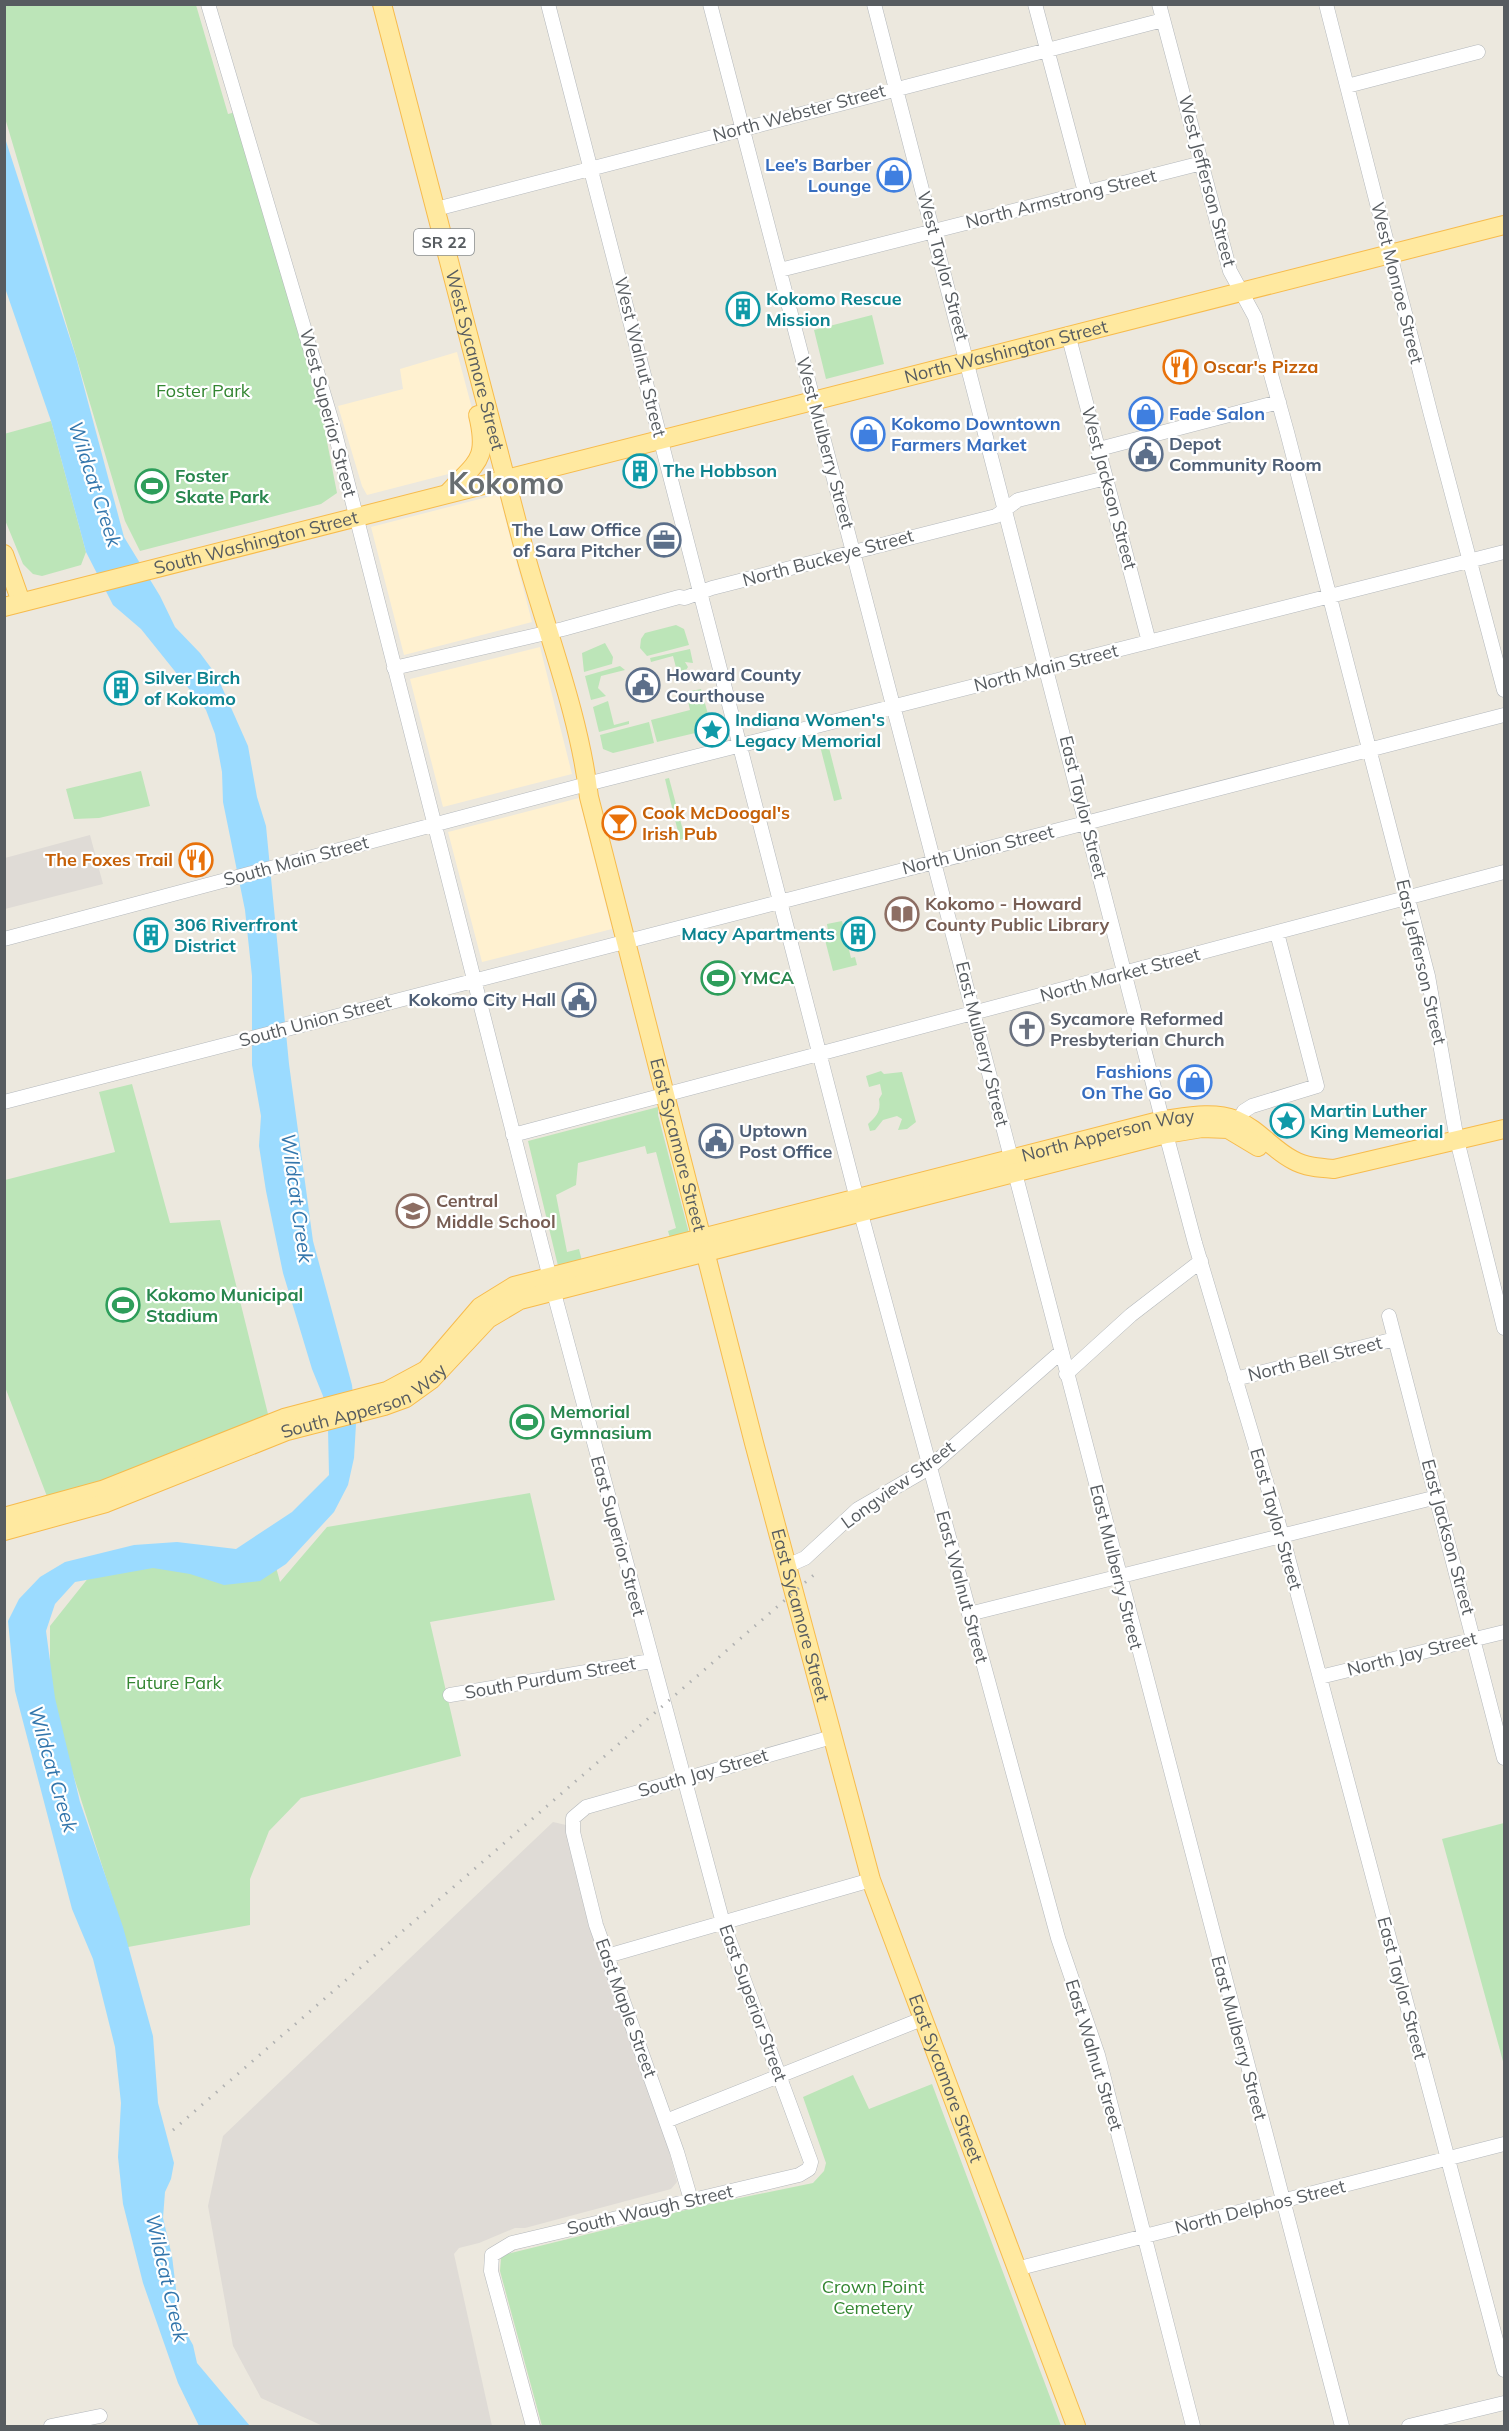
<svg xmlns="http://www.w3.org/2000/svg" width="1509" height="2431" font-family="Mulish,sans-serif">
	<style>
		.commercial { fill: #fff1d0 }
		.industrial { fill: #dfdbd6 }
		.green { fill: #bce5b8; fill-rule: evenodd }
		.water { fill: #9bdbff }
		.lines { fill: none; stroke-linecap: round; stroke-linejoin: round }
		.minor-casing { stroke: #b4b8bc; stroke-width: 15 }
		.major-casing { stroke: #f7bb4c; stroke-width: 20 }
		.minor { stroke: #fff; stroke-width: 14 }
		.major { stroke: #ffe9a0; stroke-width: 18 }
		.rail { stroke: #b0b1b1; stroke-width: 3; stroke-dasharray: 1.5 8; stroke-linecap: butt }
		.labels { text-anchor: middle; stroke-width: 4.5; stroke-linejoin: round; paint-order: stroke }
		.shield { fill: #fff; stroke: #898d90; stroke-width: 1.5 }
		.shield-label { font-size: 16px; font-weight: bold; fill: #575c60 }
		.street-label { font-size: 18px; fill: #575c60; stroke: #fff }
		.shop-label { font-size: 18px; font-weight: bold; fill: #366cbe; stroke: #fff; text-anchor: end }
		.culture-label { font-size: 18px; font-weight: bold; fill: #0d838f; stroke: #fff; text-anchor: start }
		.food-label { font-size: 18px; font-weight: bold; fill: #c56008; stroke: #fff; text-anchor: start }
		.park-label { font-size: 18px; fill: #338631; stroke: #fff }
		.service-label { font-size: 18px; font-weight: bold; fill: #4e5e75; stroke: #fff; text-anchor: start }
		.leisure-label { font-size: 18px; font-weight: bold; fill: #27864d; stroke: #fff; text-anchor: start }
		.education-label { font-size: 18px; font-weight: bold; fill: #785e54; stroke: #fff; text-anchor: start }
		.worship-label { font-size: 18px; font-weight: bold; fill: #5b616d; stroke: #fff; text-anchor: start }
		.water-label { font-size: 20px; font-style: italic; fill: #3376ac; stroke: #fff }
		.town-label { font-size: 30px; font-weight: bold; fill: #686e72; stroke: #fff }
	</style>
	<rect width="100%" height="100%" fill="#ece8de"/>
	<path class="commercial" d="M457 352 477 427 479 450 464 470 367 495 362 486 338 406 403 389 400 369Z
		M499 494 532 622 404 655 371 527Z
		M540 647 572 774 443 807 410 679Z
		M579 798 612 929 482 962 448 832Z"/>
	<path class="industrial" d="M90 835 103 884 5 909V858Z
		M553 1822 566 1825 601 1960 664 2132 677 2182 671 2189 525 2228H515L479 2243 459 2248 454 2254 492 2426H323L261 2398 233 2346 208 2206 223 2136Z"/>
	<path class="green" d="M4 5H196L228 114 236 112 329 423 324 426 337 493 321 504 140 551 125 521 5 118Z
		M872 315 884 364 826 379 814 330Z
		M51 421 86 552 81 565 42 576 33 574 23 564 5 520 4 434Z
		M676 625 684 629 689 645 647 656 640 648 641 639 645 633Z
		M605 643 613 657 612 664 584 672 582 653Z
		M690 649 693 663 685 662 688 667 684 673V678L679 679 673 656 651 662 650 658Z
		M620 666 625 670 601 676 598 688 606 696 591 700 585 676Z
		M701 689 711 725 708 730 657 742 651 720 690 710 686 692Z
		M608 701 614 725 629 721V724L599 732 593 707Z
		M649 722 654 743 613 753 603 749 600 735Z
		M827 740 842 799 834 801 819 742Z
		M141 771 150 806 99 818 74 819 66 789Z
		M669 778 685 838 680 840 665 779Z
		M842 921 851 958 855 957 857 965 833 971 823 932 828 931 827 924Z
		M881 1071 884 1074 902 1072 916 1122 907 1129 898 1130 902 1119 897 1116 883 1120 875 1130 870 1131 868 1124C877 1116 881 1111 879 1099L882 1094 880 1084 869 1087 866 1076Z
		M132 1084 170 1223 220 1220 268 1414 91 1487 48 1499 5 1387V1180L115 1152 99 1092Z
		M658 1107V1115L689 1233 559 1270 528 1141ZM645 1146 647 1154 656 1152 676 1228 668 1231 670 1238 582 1261 579 1249 567 1252 556 1195 576 1185 578 1163Z
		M530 1493 555 1600 430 1622 461 1756 301 1798 269 1831 250 1879V1925L128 1947 50 1702V1626L97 1567 273 1556 280 1582 327 1527Z
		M1504 1823V2065L1442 1839Z
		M853 2075 869 2109 932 2084 1061 2426H542L500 2271 501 2258 507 2254 706 2205 813 2183 824 2171 826 2163 803 2097Z"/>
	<path class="water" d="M4 135 76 357 124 537 160 596 175 627 200 653 217 676 248 746 257 797 266 826 289 1064 313 1241 352 1385 356 1424 354 1458 348 1485 334 1512 286 1564 260 1581 224 1585 190 1574 153 1568 75 1582 55 1604 46 1631 55 1698 80 1802 123 1927 153 2036 158 2103 174 2163 171 2179 165 2192 163 2218 172 2256 180 2322 193 2345 197 2363 250 2426H199L178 2383 143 2283 123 2204 118 2157 121 2103 115 2047 93 1959 72 1909 15 1691 8 1621 19 1599 40 1577 65 1562 134 1545 177 1542 236 1549 292 1512 329 1475 328 1429 323 1396 312 1369 283 1273 266 1191 259 1146 261 1116 252 1065V976L245 910 223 802 222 772 215 734 206 710 141 629 113 605 86 552 51 421 5 288Z"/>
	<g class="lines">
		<g class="minor-casing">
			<path id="minor" d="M208 4 334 429 550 1278 723 1923 811 2162 809 2169 799 2175 512 2243 492 2255 491 2271 533 2426
				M548 4 857 1199 1058 1938 1098 2055 1193 2426
				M710 4 1342 2426
				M874 4 1166 1134 1195 1243 1282 1535 1504 2370
				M1035 4 1085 192
				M1159 4 1230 271 1255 317 1287 432 1428 976 1457 1140 1504 1328
				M1326 4 1431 415 1504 690
				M1347 86 1478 52
				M436 209 1163 20
				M780 270 1202 163
				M1068 334 1149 642
				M1099 449 1279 402
				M394 668 563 629 679 597 685 598 712 588 996 516 1018 500 1106 478
				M4 939 587 784 1504 552
				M4 1102 1504 715
				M1234 1129 1244 1111 1252 1106 1317 1086 1277 933
				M513 1135 1504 872
				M1389 1316 1504 1758
				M1066 1374 1131 1315 1201 1261
				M1235 1379 1395 1339
				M787 1566 805 1558 858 1509 929 1468 1061 1352
				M969 1614 1437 1497
				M1320 1677 1504 1632
				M450 1695 651 1661
				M607 1956 871 1880
				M666 2121 922 2019
				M691 2200 677 2152 596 1925 573 1832V1818L586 1807 832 1737
				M1016 2269 1504 2144
				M51 2426 100 2416
				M1409 2426 1504 2403"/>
		</g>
		<g class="major-casing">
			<g id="major">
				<path id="s1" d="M382 4 526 557C548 636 579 714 589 797L754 1443 871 1880 1076 2426"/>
				<path d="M449 492C476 462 489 461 478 415"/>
				<path d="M4 554 21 602"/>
				<path id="s2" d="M4 607 1504 225"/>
				<path id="s3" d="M4 1517 102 1490 284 1418 387 1391 426 1370 480 1307 514 1286 1163 1120C1186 1117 1213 1111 1236 1120 1258 1129 1273 1150 1293 1160 1305 1167 1320 1168 1334 1169L1504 1129"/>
				<path id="s4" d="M4 1531 106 1503 287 1431 384 1406 406 1398 431 1380 488 1319 520 1300 1166 1134 1202 1128 1228 1129 1258 1147"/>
			</g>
		</g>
		<use href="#minor" class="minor"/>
		<use href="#major" class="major"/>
		<path class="rail" d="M173 2130 815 1574"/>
	</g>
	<defs>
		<g id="shop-ring" transform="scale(1.725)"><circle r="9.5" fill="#fff" stroke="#3f7fe0" stroke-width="1.5"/><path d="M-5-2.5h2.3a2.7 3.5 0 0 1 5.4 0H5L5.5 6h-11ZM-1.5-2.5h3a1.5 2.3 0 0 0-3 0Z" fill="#3f7fe0"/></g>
		<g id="building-ring" transform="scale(1.725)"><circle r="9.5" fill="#fff" stroke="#0f9aa8" stroke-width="1.5"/><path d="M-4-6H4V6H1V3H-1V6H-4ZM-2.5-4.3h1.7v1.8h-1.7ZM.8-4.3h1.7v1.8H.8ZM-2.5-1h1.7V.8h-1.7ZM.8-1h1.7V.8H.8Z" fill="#0f9aa8"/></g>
		<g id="restaurant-ring" transform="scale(1.725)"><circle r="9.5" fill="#fff" stroke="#e8710a" stroke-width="1.5"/><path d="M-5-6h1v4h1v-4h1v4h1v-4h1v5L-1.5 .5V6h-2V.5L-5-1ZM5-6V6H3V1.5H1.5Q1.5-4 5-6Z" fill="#e8710a"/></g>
		<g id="civic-ring" transform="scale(1.725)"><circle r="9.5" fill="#fff" stroke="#5c6f8a" stroke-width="1.5"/><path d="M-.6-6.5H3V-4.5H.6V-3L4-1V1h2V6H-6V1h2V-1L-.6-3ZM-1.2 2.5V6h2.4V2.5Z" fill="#5c6f8a"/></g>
		<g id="stadium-ring" transform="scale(1.725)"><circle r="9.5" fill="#fff" stroke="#2e9e5b" stroke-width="1.5"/><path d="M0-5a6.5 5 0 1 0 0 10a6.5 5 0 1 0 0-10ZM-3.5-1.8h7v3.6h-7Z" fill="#2e9e5b"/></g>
		<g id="office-ring" transform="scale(1.725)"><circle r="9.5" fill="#fff" stroke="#5c6f8a" stroke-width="1.5"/><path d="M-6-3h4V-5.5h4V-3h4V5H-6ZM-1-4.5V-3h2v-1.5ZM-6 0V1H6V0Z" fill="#5c6f8a"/></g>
		<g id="sight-ring" transform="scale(1.725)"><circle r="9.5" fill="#fff" stroke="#0f9aa8" stroke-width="1.5"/><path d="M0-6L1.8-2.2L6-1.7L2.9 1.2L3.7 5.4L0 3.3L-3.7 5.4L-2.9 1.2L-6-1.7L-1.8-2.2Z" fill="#0f9aa8"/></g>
		<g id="bar-ring" transform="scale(1.725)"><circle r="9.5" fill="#fff" stroke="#e8710a" stroke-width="1.5"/><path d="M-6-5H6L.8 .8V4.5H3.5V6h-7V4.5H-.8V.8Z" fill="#e8710a"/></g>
		<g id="library-ring" transform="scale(1.725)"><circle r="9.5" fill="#fff" stroke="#8d6e63" stroke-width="1.5"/><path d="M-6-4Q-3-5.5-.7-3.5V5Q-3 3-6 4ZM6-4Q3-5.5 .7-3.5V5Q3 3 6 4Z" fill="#8d6e63"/></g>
		<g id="church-ring" transform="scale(1.725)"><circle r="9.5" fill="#fff" stroke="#6b7280" stroke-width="1.5"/><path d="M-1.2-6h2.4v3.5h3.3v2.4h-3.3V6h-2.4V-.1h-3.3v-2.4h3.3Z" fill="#6b7280"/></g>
		<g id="school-ring" transform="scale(1.725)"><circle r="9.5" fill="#fff" stroke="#8d6e63" stroke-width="1.5"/><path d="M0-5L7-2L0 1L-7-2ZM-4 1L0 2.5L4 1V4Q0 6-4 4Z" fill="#8d6e63"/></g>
	</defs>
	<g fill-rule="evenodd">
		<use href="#shop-ring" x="894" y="175"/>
		<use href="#building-ring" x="743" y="309"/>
		<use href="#restaurant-ring" x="1180" y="367"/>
		<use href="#shop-ring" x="1146" y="414"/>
		<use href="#shop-ring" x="868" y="434"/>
		<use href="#civic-ring" x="1146" y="454"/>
		<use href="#building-ring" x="640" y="471"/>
		<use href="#stadium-ring" x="152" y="486"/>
		<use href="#office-ring" x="664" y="540"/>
		<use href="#civic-ring" x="643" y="685"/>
		<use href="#building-ring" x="121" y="688"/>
		<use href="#sight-ring" x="712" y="730"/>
		<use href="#bar-ring" x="619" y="823"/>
		<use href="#restaurant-ring" x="196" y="860"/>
		<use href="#library-ring" x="902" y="914"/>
		<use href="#building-ring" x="858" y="934"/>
		<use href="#building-ring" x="151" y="935"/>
		<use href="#stadium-ring" x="718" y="978"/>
		<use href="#civic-ring" x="579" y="1000"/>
		<use href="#church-ring" x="1027" y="1029"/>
		<use href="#shop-ring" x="1195" y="1082"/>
		<use href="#sight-ring" x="1287" y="1121"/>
		<use href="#civic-ring" x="716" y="1141"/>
		<use href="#school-ring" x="413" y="1211"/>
		<use href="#stadium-ring" x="123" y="1305"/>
		<use href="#stadium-ring" x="527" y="1422"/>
	</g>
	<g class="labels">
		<rect class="shield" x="414" y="229" width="60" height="26" rx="4.5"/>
		<g class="shield-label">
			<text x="444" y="248">SR 22</text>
		</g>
		<g class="street-label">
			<text transform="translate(799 113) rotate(-15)" y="6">North Webster Street</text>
			<text transform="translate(1207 181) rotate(75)" y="6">West Jefferson Street</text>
			<text transform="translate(1061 199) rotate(-14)" y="6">North Armstrong Street</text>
			<text transform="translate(943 266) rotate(75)" y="6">West Taylor Street</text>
			<text transform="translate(1397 283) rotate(76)" y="6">West Monroe Street</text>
			<text dy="6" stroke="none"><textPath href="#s2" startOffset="1034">North Washington Street</textPath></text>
			<text transform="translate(640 357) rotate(76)" y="6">West Walnut Street</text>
			<text dy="6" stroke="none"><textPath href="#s1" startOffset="368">West Sycamore Street</textPath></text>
			<text transform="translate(328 413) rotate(75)" y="6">West Superior Street</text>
			<text transform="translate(825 443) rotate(75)" y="6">West Mulberry Street</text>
			<text transform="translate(1109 488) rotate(75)" y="6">West Jackson Street</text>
			<text dy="6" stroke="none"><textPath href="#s2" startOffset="260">South Washington Street</textPath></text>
			<text transform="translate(828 558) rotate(-15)" y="6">North Buckeye Street</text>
			<text transform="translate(1046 668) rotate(-14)" y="6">North Main Street</text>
			<text transform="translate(1083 807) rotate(76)" y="6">East Taylor Street</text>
			<text transform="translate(978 850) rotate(-14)" y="6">North Union Street</text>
			<text transform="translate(296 861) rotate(-15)" y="6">South Main Street</text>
			<text transform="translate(1421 962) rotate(77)" y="6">East Jefferson Street</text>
			<text transform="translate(1120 975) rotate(-15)" y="6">North Market Street</text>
			<text transform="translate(315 1021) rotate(-15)" y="6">South Union Street</text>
			<text transform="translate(982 1044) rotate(76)" y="6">East Mulberry Street</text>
			<text dy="6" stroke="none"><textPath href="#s3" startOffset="1184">North Apperson Way</textPath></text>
			<text dy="6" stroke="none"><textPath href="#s1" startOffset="1179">East Sycamore Street</textPath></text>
			<text transform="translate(1315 1359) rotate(-14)" y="6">North Bell Street</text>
			<text dy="6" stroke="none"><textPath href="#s4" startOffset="384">South Apperson Way</textPath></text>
			<text transform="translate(898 1485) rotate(-36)" y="6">Longview Street</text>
			<text transform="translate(1276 1519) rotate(74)" y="6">East Taylor Street</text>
			<text transform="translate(618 1536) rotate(75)" y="6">East Superior Street</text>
			<text transform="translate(1448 1537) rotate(75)" y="6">East Jackson Street</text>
			<text transform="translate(1116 1567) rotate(76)" y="6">East Mulberry Street</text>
			<text transform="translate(962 1587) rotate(75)" y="6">East Walnut Street</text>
			<text dy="6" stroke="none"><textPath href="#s1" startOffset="1665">East Sycamore Street</textPath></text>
			<text transform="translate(1412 1654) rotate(-14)" y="6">North Jay Street</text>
			<text transform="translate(550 1678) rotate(-10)" y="6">South Purdum Street</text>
			<text transform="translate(703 1773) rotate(-16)" y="6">South Jay Street</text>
			<text transform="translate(1402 1988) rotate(75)" y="6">East Taylor Street</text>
			<text transform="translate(753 2003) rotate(70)" y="6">East Superior Street</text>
			<text transform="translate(626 2008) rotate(70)" y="6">East Maple Street</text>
			<text transform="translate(1239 2038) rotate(75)" y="6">East Mulberry Street</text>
			<text transform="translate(1094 2055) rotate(73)" y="6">East Walnut Street</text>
			<text dy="6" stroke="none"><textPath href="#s1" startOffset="2151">East Sycamore Street</textPath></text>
			<text transform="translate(1260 2207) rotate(-14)" y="6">North Delphos Street</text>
			<text transform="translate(650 2210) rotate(-13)" y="6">South Waugh Street</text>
		</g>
		<g class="shop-label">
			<text x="871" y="171">Lee’s Barber<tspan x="871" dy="21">Lounge</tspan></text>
			<text x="1169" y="420" text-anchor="start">Fade Salon</text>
			<text x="891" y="430" text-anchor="start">Kokomo Downtown<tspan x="891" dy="21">Farmers Market</tspan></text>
			<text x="1172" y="1078">Fashions<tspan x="1172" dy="21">On The Go</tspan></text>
		</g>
		<g class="culture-label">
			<text x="766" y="305">Kokomo Rescue<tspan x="766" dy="21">Mission</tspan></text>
			<text x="663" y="477">The Hobbson</text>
			<text x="144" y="684">Silver Birch<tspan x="144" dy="21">of Kokomo</tspan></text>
			<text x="735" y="726">Indiana Women's<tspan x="735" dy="21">Legacy Memorial</tspan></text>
			<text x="174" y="931">306 Riverfront<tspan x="174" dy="21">District</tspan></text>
			<text x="835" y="940" text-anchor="end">Macy Apartments</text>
			<text x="1310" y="1117">Martin Luther<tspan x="1310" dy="21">King Memeorial</tspan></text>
		</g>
		<g class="food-label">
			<text x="1203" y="373">Oscar's Pizza</text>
			<text x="642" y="819">Cook McDoogal's<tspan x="642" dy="21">Irish Pub</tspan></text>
			<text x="173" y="866" text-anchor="end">The Foxes Trail</text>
		</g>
		<g class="park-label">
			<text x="203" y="397">Foster Park</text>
			<text x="174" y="1689">Future Park</text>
			<text x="873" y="2293">Crown Point<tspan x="873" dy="21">Cemetery</tspan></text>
		</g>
		<g class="service-label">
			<text x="1169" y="450">Depot<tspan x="1169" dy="21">Community Room</tspan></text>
			<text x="641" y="536" text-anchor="end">The Law Office<tspan x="641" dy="21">of Sara Pitcher</tspan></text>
			<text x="666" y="681">Howard County<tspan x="666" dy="21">Courthouse</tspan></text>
			<text x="556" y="1006" text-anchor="end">Kokomo City Hall</text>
			<text x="739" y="1137">Uptown<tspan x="739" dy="21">Post Office</tspan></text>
		</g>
		<g class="leisure-label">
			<text x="175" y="482">Foster<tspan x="175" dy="21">Skate Park</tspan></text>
			<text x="741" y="984">YMCA</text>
			<text x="146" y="1301">Kokomo Municipal<tspan x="146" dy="21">Stadium</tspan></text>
			<text x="550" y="1418">Memorial<tspan x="550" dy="21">Gymnasium</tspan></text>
		</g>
		<g class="education-label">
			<text x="925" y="910">Kokomo - Howard<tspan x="925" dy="21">County Public Library</tspan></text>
			<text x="436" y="1207">Central<tspan x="436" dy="21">Middle School</tspan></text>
		</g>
		<g class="worship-label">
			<text x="1050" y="1025">Sycamore Reformed<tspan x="1050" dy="21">Presbyterian Church</tspan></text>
		</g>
		<g class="water-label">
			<text transform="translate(95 484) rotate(72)" y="7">Wildcat Creek</text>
			<text transform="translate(297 1198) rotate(82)" y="7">Wildcat Creek</text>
			<text transform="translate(53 1769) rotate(74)" y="7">Wildcat Creek</text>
			<text transform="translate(167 2278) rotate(77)" y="7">Wildcat Creek</text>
		</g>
		<g class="town-label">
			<text x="506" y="494">Kokomo</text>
		</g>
	</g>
	<rect width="1509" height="2431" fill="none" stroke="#575c60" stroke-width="12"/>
</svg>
